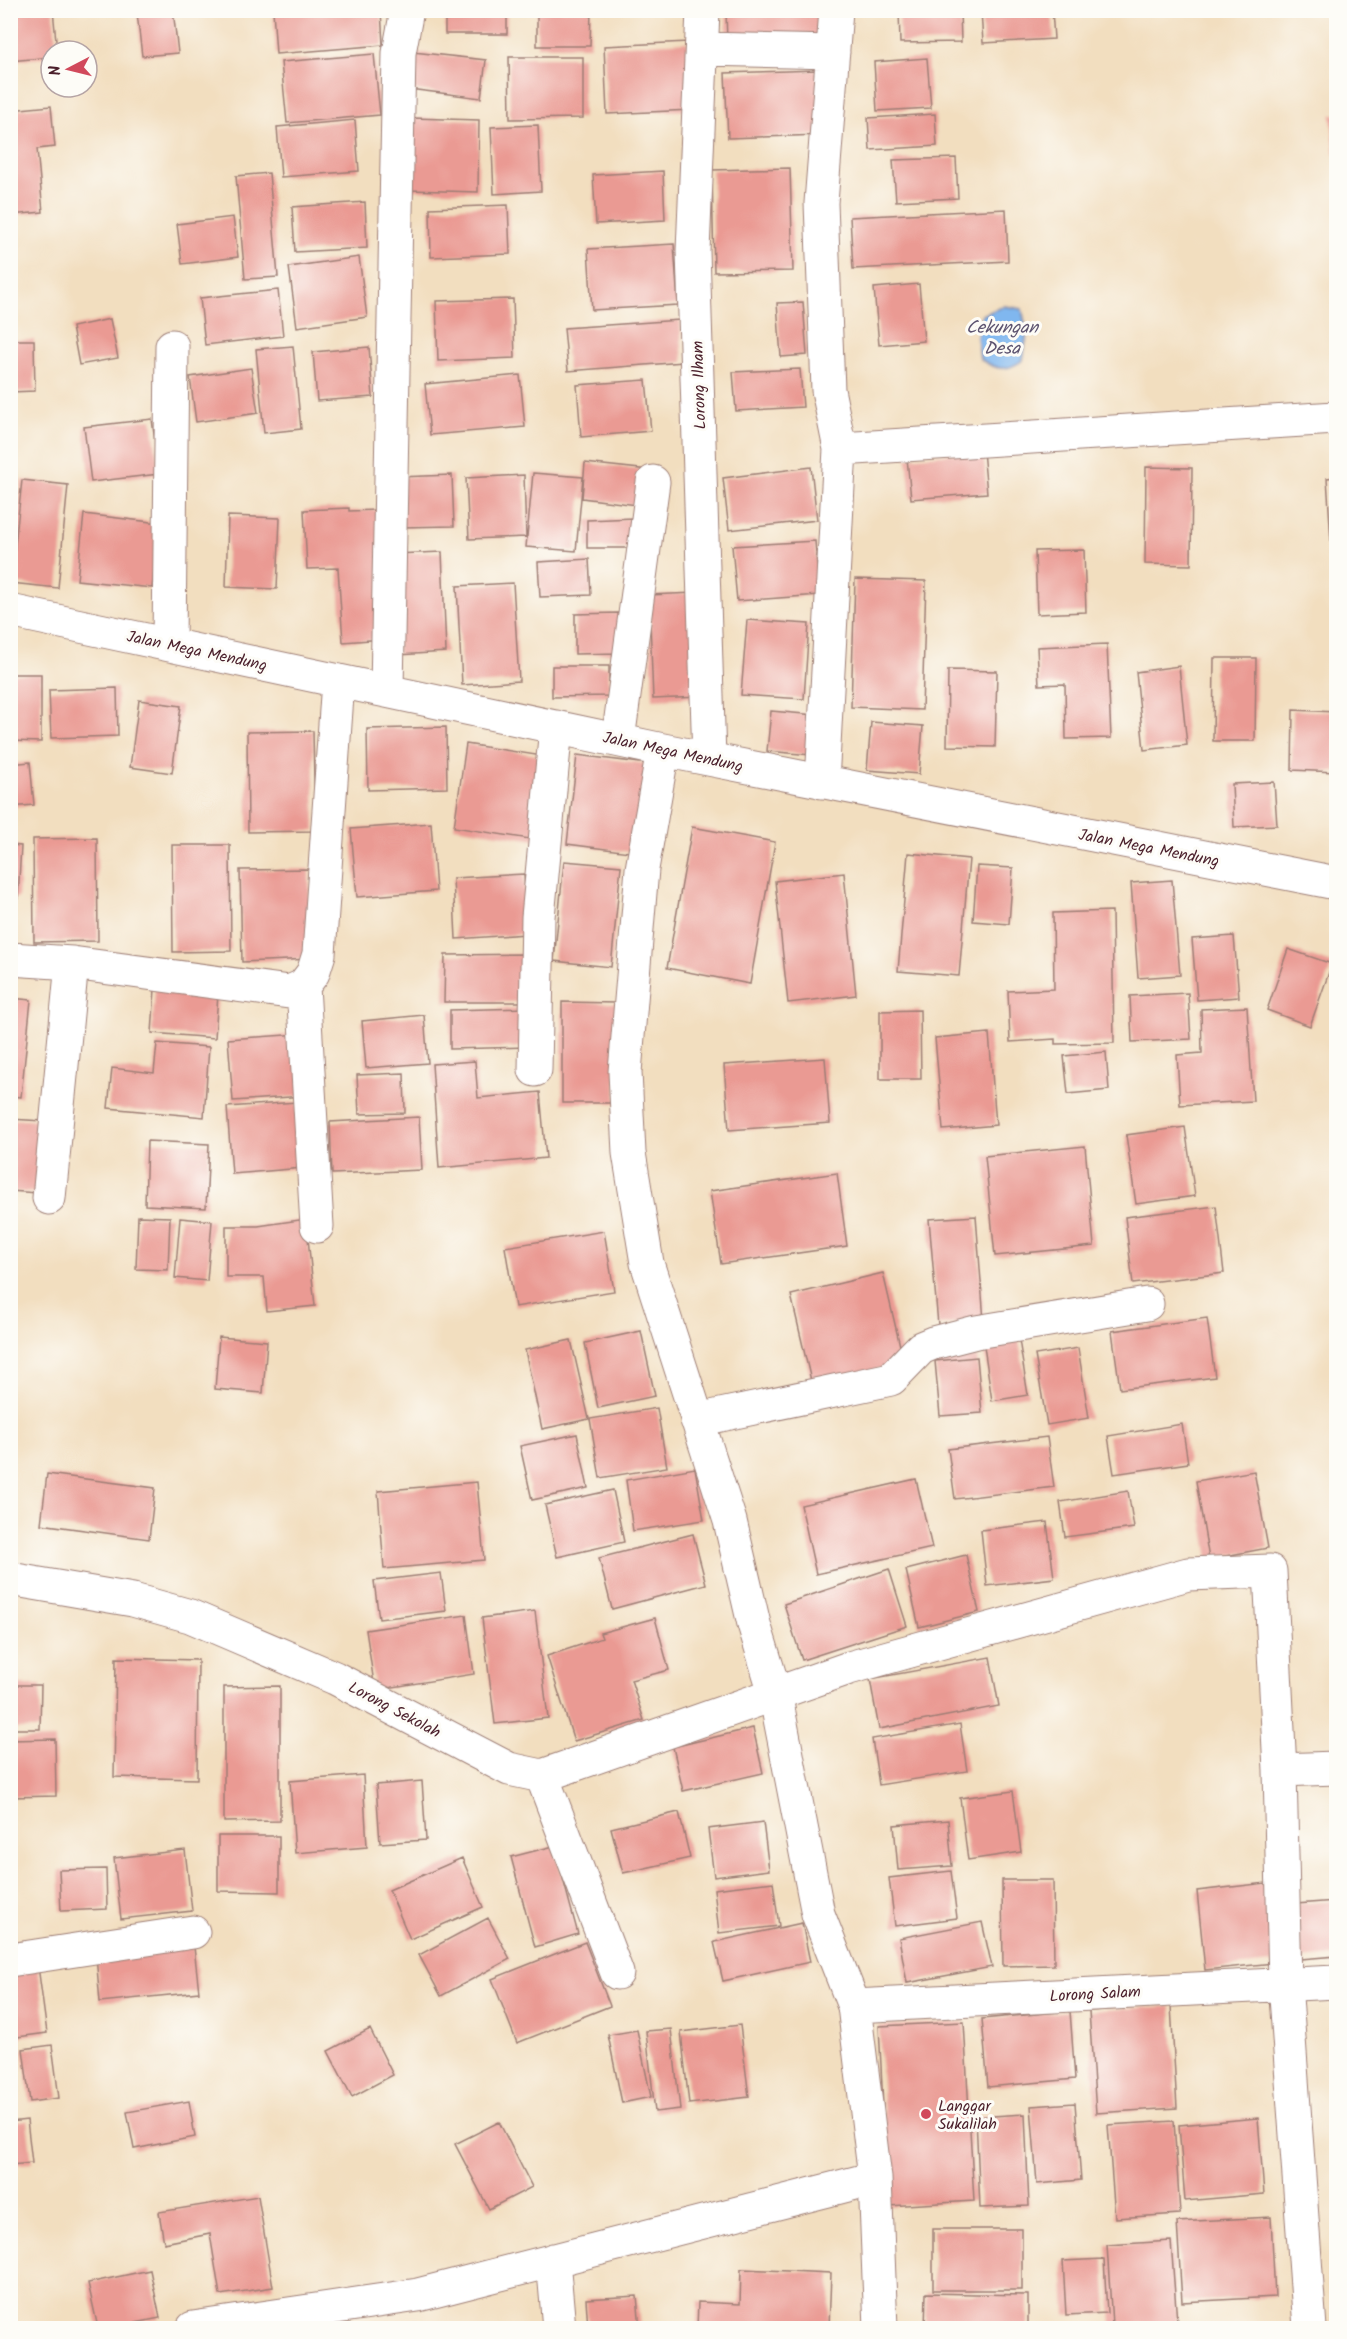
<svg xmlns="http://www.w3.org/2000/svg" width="1347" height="2339" font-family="Kalam,sans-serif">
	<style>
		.water { fill: #80b7ef; stroke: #656b8d; stroke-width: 1.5 }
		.building { fill: #ea9a93 }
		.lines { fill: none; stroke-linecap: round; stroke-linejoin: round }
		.street-casing { stroke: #9e7e75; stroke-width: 35 }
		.street { stroke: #fff; stroke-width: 33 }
		.poi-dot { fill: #d1495b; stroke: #fdfcf7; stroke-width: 2 }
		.labels { text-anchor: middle; stroke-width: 6; stroke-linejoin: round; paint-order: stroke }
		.street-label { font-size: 16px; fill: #4a1f2b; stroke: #fdfcf7 }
		.poi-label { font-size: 16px; fill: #4a1f2b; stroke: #fdfcf7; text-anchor: start }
		.water-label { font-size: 18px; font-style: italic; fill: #5d5470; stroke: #fdfcf7 }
	</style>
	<rect width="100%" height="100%" fill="#fdfcf7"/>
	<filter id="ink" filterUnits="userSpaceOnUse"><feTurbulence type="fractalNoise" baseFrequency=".0167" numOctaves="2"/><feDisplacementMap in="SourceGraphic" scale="12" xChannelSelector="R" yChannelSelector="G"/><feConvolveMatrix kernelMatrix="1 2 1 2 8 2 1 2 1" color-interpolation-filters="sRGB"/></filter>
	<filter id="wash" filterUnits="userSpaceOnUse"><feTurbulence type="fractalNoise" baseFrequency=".008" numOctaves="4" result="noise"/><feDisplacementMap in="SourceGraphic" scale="24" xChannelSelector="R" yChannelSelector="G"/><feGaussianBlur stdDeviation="1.35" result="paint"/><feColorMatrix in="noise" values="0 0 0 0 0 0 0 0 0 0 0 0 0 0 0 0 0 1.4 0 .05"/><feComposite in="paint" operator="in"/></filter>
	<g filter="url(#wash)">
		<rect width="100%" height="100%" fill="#f2debf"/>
		<path class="water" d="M1004 306 1022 309 1027 333 1023 360C1006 372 997 370 980 359L977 337 982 315Z"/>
		<g id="blocks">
			<path class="building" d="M10 10H53L57 51H51V57L10 61Z
				M173 10 178 53 142 56 137 13Z
				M273 10H381L383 45 276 54Z
				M445 10H507V34H445Z
				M537 10H591L590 46H537Z
				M726 10H825L826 40 727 43Z
				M899 10H960L961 42 900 43Z
				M981 10H1052L1054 39 983 43Z
				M688 42 691 110 607 114 604 46Z
				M413 52 486 60 481 98 409 89Z
				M374 54 380 115 287 123 281 62Z
				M509 57H583V118L510 119Z
				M927 58 931 108 877 111 874 62Z
				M818 70 821 135 728 138 725 73Z
				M51 106 55 147 37 149 43 212 10 215V110Z
				M935 114 937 146 870 150 868 118Z
				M1331 115H1336V156H1335Z
				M411 118 479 120 478 192 409 190Z
				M355 120 359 171 281 177 277 127Z
				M538 125 541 191 494 194 491 127Z
				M956 158 958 198 896 201 893 160Z
				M790 168 793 271 714 272 712 170Z
				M663 171 665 220 596 224 593 175Z
				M269 173 278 277 245 279 236 176Z
				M365 202 367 248 295 252 292 207Z
				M508 205 510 254 431 257 430 208Z
				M1006 209 1008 261 853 269 850 217Z
				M233 217 238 257 182 264 177 224Z
				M674 244 678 305 592 310 588 249Z
				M359 257 367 317 297 327 289 267Z
				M919 284 924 341 879 345 874 288Z
				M278 290 283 336 205 345 200 298Z
				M513 299 515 358 438 361 436 301Z
				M803 302 807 355 781 357 777 303Z
				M110 319 118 358 79 365 72 327Z
				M680 320 683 362 568 371 564 328Z
				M10 340H34L35 391 10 392Z
				M293 346 301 429 264 433 256 349Z
				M369 347 373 397 317 401 313 352Z
				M251 368 258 413 196 422 190 377Z
				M800 369 803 407 736 411 733 372Z
				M520 375 525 427 430 435 425 384Z
				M646 380 651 431 581 437 577 385Z
				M152 419 159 474 91 482 84 427Z
				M983 451 987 493 911 499 907 458Z
				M585 463 649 470 645 506 582 498Z
				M811 467 817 520 729 530 723 478Z
				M1146 467 1192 468 1191 565 1145 564Z
				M533 473 583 477 576 551 526 547Z
				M452 475 454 526 400 527 398 477Z
				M524 475 526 537 469 539 466 478Z
				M1336 477V557H1332L1327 478Z
				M22 480 68 485 58 588 11 583Z
				M349 508V511L377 510 384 639 343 642 338 568 307 569 304 510Z
				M84 514 159 523 152 588 77 580Z
				M228 516 280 518 277 589 226 587Z
				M634 518 635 548H587V520Z
				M815 541 819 595 737 601 732 546Z
				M1084 550 1086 612 1037 614 1035 551Z
				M442 552 446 652 398 655 394 554Z
				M589 559 591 595 540 597 538 562Z
				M855 579 926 581 922 710 851 707Z
				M513 583 519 681 462 685 457 586Z
				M695 593 700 697 653 699 649 595Z
				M619 613 620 653 575 654V614Z
				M747 620 809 624 804 699 741 695Z
				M1107 644 1111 738 1066 739 1065 684 1039 685 1037 647Z
				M1214 658H1256L1255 741H1213Z
				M552 666H609V696L552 697Z
				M1179 666 1187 745 1144 750 1136 672Z
				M948 670 997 671 995 747 947 746Z
				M10 674H41V742L10 741Z
				M117 688 118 736 51 738 49 690Z
				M139 700 181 706 172 773 130 767Z
				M1293 710 1336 712V772L1292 770Z
				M771 711 815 715 811 755 767 751Z
				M871 722 923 726 919 774 867 770Z
				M446 727 447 788 368 790 367 729Z
				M313 731 315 831 248 832 247 732Z
				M466 744 549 757 536 840 454 827Z
				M577 755 648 764 637 853 567 844Z
				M30 762 34 805 10 807V764Z
				M1274 782 1277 825 1234 827 1232 784Z
				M431 823 436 891 357 897 351 829Z
				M692 827 775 842 750 984 667 968Z
				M97 838 98 941 34 942 33 839Z
				M10 845 21 846 18 898H10Z
				M172 845H230L231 951 173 952Z
				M908 853 969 859 959 976 898 971Z
				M564 861 621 866 611 967 554 961Z
				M977 866 1013 868 1009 924 973 921Z
				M309 869 312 959 242 962 240 870Z
				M844 873 856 995 788 1003 775 881Z
				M524 874 527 934 456 939 453 878Z
				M1172 880 1180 975 1138 978 1131 883Z
				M1112 911 1114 1043 1055 1044V1039L1010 1042 1008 991 1054 989 1053 913Z
				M1234 936 1239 997 1197 1000 1192 939Z
				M1288 949 1332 964 1310 1026 1267 1010Z
				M530 954V1002H444L445 955Z
				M155 989 218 994 215 1038 152 1033Z
				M1188 993 1191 1039 1132 1042 1130 996Z
				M10 998 31 1000 21 1097 10 1096Z
				M562 1002 616 1003V1103H562Z
				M1247 1007 1253 1101 1180 1105 1177 1055 1202 1053 1201 1009Z
				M526 1008 528 1047 450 1049V1010Z
				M920 1010 921 1079H880V1011Z
				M424 1015 428 1063 366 1068 362 1021Z
				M989 1033 996 1125 943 1130 935 1038Z
				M300 1034 304 1096 233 1101 228 1039Z
				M157 1043 209 1047 204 1117 108 1108 112 1068 154 1073Z
				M1106 1052 1109 1090 1068 1094 1064 1056Z
				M825 1058 830 1123 729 1130 724 1065Z
				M475 1061 478 1098 540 1092 546 1158 439 1168 432 1064Z
				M404 1073 405 1113 359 1114 357 1075Z
				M297 1102 303 1168 232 1174 227 1107Z
				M419 1117 422 1170 332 1174 330 1122Z
				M10 1119 43 1121 38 1193 10 1191Z
				M1185 1127 1195 1196 1136 1204 1126 1135Z
				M147 1141 209 1144 206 1208 145 1205Z
				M1085 1146 1094 1246 995 1256 985 1156Z
				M837 1173 847 1246 721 1264 710 1191Z
				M1216 1206 1224 1273 1133 1284 1125 1217Z
				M138 1216 170 1217 168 1270 136 1269Z
				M976 1216 984 1321 938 1325 929 1219Z
				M180 1218 212 1221 207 1281 175 1278Z
				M306 1219 315 1306 267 1311 264 1277H226V1226H258Z
				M604 1231 614 1291 515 1307 505 1247Z
				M883 1273 904 1363 812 1385 791 1295Z
				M1207 1318 1215 1377 1120 1389 1112 1331Z
				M641 1331 655 1396 598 1408 585 1343Z
				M219 1337 267 1341 263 1393 215 1389Z
				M571 1340 589 1419 542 1429 525 1350Z
				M1019 1340 1028 1395 992 1401 984 1346Z
				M1078 1348 1089 1418 1047 1425 1035 1355Z
				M977 1357 982 1413 940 1416 935 1361Z
				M657 1408 667 1467 600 1478 590 1419Z
				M1182 1424 1188 1463 1114 1474 1108 1436Z
				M577 1434 588 1488 532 1500 520 1446Z
				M1047 1437 1054 1487 955 1499 948 1449Z
				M695 1468 704 1520 633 1531 626 1480Z
				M1254 1471 1268 1548 1209 1559 1196 1481Z
				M47 1474 155 1488 149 1539 41 1524Z
				M916 1479 932 1548 816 1574 801 1505Z
				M477 1482 484 1560 384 1569 378 1491Z
				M613 1490 624 1542 557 1557 545 1505Z
				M1128 1491 1134 1528 1065 1537 1060 1502Z
				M1047 1522 1054 1578 987 1586 981 1530Z
				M693 1534 706 1584 612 1609 599 1558Z
				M966 1555 979 1612 919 1627 906 1570Z
				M889 1569 907 1626 802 1660 784 1604Z
				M441 1573 446 1611 379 1619 374 1581Z
				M535 1611 548 1718 495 1724 482 1618Z
				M466 1615 474 1674 375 1690 366 1630Z
				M655 1618 669 1670 631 1680 644 1720 574 1741 547 1656 602 1638 600 1633Z
				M990 1657 999 1706 879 1729 870 1679Z
				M116 1658 198 1660 197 1779 114 1777Z
				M10 1685H41L40 1729H10Z
				M280 1686V1821L224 1822V1687Z
				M960 1724 967 1771 879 1785 872 1739Z
				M753 1728 763 1773 683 1791 673 1747Z
				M55 1739 56 1796 10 1797V1740Z
				M363 1775 367 1847 295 1853 290 1781Z
				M422 1781 426 1840 380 1843 376 1785Z
				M1013 1791 1021 1852 968 1860 960 1798Z
				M679 1812 690 1858 623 1873 611 1828Z
				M948 1820 952 1866 898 1870 894 1825Z
				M763 1822 769 1870 714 1877 708 1829Z
				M218 1836H279V1892L218 1891Z
				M554 1846 578 1934 535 1947 511 1857Z
				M185 1850 192 1911 121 1919 114 1858Z
				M462 1858 483 1907 410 1939 389 1890Z
				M106 1869 107 1909 61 1911 59 1870Z
				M951 1871 957 1918 895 1926 889 1878Z
				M1002 1880H1053L1054 1965 1003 1966Z
				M773 1882 779 1926 719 1933 714 1889Z
				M1275 1882 1283 1962 1205 1970 1197 1891Z
				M1336 1901V1956L1301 1959 1296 1904Z
				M488 1918 510 1959 441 1996 419 1955Z
				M982 1922 992 1967 907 1983 899 1938Z
				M802 1923 810 1962 723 1981 714 1942Z
				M10 1925 14 1942 10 1943Z
				M585 1942 610 2006 517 2043 492 1979Z
				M194 1947 199 1992 100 2002 96 1956Z
				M38 1966 47 2033 10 2038V1970Z
				M1171 2006 1177 2108 1096 2113 1089 2011Z
				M1070 2011 1075 2079 988 2087 982 2019Z
				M964 2022 974 2201 888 2206 879 2026Z
				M740 2025 749 2097 689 2104 681 2032Z
				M370 2029 393 2075 352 2097 328 2051Z
				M671 2029 680 2109 655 2112 646 2031Z
				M637 2030 651 2097 622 2103 608 2035Z
				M52 2045 59 2098 30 2102 23 2049Z
				M189 2101 195 2137 134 2149 127 2112Z
				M1075 2103 1081 2180 1037 2184 1031 2106Z
				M1025 2114 1029 2206 980 2208 976 2117Z
				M1258 2118 1264 2194 1185 2201 1179 2125Z
				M27 2120 32 2163 10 2165V2122Z
				M1174 2121 1180 2214 1115 2218 1108 2125Z
				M499 2122 532 2187 489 2209 455 2144Z
				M258 2196 273 2287 220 2295 210 2234 164 2243 159 2212Z
				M1271 2217 1275 2297 1182 2302 1177 2222Z
				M933 2229H1022V2290H933Z
				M1171 2241 1177 2322 1112 2325 1107 2245Z
				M1104 2259 1107 2313 1066 2315 1063 2261Z
				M741 2269 831 2273 829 2328H697L698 2302 740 2304Z
				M150 2270 160 2318 111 2328H98L88 2283Z
				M926 2293 1028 2295V2328H925Z
				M637 2296 640 2328H588L586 2299Z"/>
		</g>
	</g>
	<g filter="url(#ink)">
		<use href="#blocks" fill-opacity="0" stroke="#9e7e75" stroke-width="1.5"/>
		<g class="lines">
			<g class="street-casing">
				<path id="street" d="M703 10 693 251 709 759
					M702 49 833 52
					M840 449 1336 418
					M10 611 663 750 1336 883
					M169 644 172 346
					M387 690 399 53 407 10
					M618 740 653 482
					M663 750 642 869 625 1072 629 1153 647 1263 730 1521 754 1624 775 1693 818 1914 854 2006 875 2178 881 2328
					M822 782 840 449 828 390 821 203 836 10
					M10 959 72 963 289 992 303 986 313 973 319 954 338 681
					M303 986 317 1226
					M535 1070 538 917 556 727
					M49 1198 72 963
					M697 1420 891 1379 921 1348 933 1343 976 1332 1147 1304
					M10 1579 133 1600 190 1616 335 1678 509 1769 542 1776 849 1668 1188 1574 1270 1571 1280 1770 1285 1983 1310 2328
					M1280 1770 1336 1768
					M542 1776 617 1973
					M10 1960 193 1932
					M854 2006 1336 1982
					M553 2260 559 2328
					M193 2328 418 2295 875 2178"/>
			</g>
			<use href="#street" class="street"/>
		</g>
	</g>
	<circle class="poi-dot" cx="926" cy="2114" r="6"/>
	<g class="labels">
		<g class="street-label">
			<text transform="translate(698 385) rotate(-92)" y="6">Lorong Ilham</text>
			<text transform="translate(197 650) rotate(12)" y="6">Jalan Mega Mendung</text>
			<text transform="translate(673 751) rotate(12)" y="6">Jalan Mega Mendung</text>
			<text transform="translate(1149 847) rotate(11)" y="6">Jalan Mega Mendung</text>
			<text transform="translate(395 1709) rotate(28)" y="6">Lorong Sekolah</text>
			<text transform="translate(1095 1993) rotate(-3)" y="6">Lorong Salam</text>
		</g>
		<g class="poi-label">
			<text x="938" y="2111">Langgar<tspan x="938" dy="18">Sukalilah</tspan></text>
		</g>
		<g class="water-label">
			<text x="1002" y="333">Cekungan<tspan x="1002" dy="21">Desa</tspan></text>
		</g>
	</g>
	<rect width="1347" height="2339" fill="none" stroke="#fdfcf7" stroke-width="36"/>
	<g transform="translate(69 69) rotate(263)"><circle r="28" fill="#fdfcf7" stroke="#b5a4a5" stroke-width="1.5"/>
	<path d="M0-4.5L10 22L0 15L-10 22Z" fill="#d1495b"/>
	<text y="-9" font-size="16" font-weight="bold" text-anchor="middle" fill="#4a1f2b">N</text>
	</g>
</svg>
